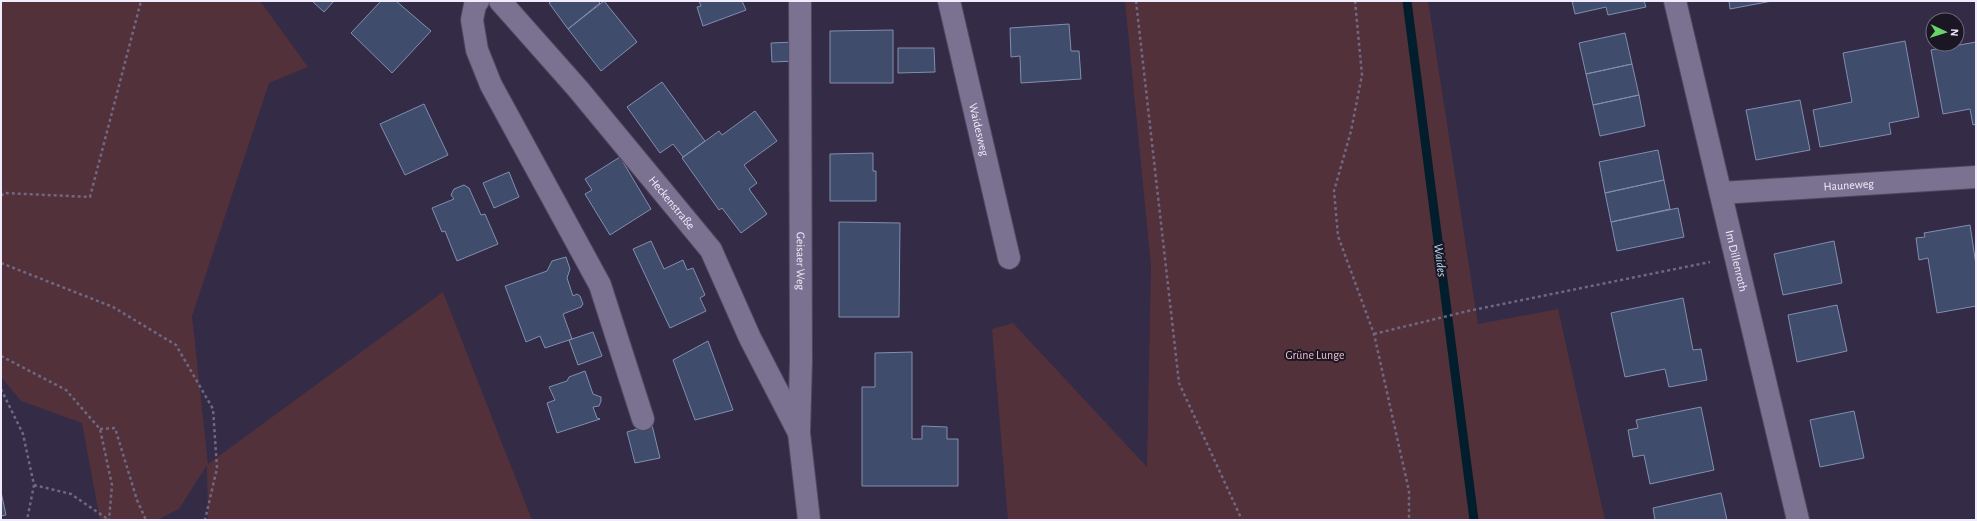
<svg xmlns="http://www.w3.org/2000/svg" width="1977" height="521" font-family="'Alegreya Sans',sans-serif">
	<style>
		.green { fill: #52313b }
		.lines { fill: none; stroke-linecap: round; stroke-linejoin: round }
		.stream { stroke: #021d2c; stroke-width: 9 }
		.building { fill: #404c6c; stroke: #828eae }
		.minor-casing { stroke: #4f475e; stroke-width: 24 }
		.path { stroke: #706880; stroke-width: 2.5; stroke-dasharray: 3 3; stroke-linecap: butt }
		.minor { stroke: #7b7190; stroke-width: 22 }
		.labels { text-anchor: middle; stroke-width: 4; stroke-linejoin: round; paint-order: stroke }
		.street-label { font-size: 12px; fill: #f0ebfd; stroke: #1a1623 }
		.park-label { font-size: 12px; fill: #f6becd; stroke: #1a1623 }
		.water-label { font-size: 13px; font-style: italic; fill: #badff7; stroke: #1a1623 }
	</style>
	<rect width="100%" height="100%" fill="#342b46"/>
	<path class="green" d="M1 1H260L308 67 269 83 192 316 208 464 443 292 532 520H208L207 465 179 509 157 520H100L82 423 21 401 1 377Z
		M1125 1H1428L1478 324 1558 309 1605 520H1008L992 329 1013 323 1147 467 1151 266Z"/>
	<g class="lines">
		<path class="stream" d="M1407 1 1474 520"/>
	</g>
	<path class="building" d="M312 1H334L324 12Z
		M381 1H396L431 31 392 73 351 33Z
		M552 1H598L600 3 568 29 549 3Z
		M604 1 637 42 601 71 568 29Z
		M699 1H742L746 10 703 26 697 7 701 6Z
		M1572 1H1644L1646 7 1608 15 1606 7 1575 14Z
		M1729 1H1772L1730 9Z
		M1069 24 1071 51H1079L1081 79 1021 83 1020 56 1011 57 1010 28Z
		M893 30V83H830V31Z
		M1625 33 1632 64 1586 74 1579 43Z
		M1905 41 1919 117 1889 123 1891 134 1820 147 1813 110 1852 102 1843 53Z
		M795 42 796 61 772 62 771 43Z
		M1976 42V124L1973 125 1970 109 1943 114 1931 50Z
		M898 48H934L935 72 898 73Z
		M1632 64 1639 95 1593 105 1586 74Z
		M662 82 705 141 683 157 673 144 660 153 627 107Z
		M1639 95 1645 126 1600 136 1593 105Z
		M1800 100 1810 150 1756 160 1746 110Z
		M424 104 448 155 405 175 380 124Z
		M755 111 777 141 744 165 757 183 749 189 767 214 741 233 722 208 719 210 682 158 719 131 722 135Z
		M1658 150 1664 180 1605 193 1599 162Z
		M873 153V171H876V201H830V154Z
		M620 157 651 209 610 235 585 194 592 190 585 179Z
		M509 172 519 197 494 208 483 183Z
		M1664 180 1670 209 1611 222 1605 193Z
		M464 185 469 188 481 215 485 214 498 244 457 261 445 231 442 232 432 208 454 199 451 195 454 189Z
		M1678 208 1684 237 1617 251 1611 222Z
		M839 222 900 223 899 317H839Z
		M1970 225 1976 265V306L1937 313 1928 258 1919 260 1916 238 1925 237 1924 233Z
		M651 241 664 269 683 260 687 270 693 268 705 295 700 298 706 311 670 328 633 249Z
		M1834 241 1842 283 1783 295 1774 254Z
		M566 257 570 269 567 278 573 296 577 294 580 296 583 304 581 307 563 314 572 339 545 348 540 336 526 342 505 286 547 271 552 261Z
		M1683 298 1693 350 1701 349 1707 380 1669 387 1665 369 1625 377 1611 313Z
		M1837 305 1847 351 1797 362 1788 315Z
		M593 332 602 356 578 365 569 340Z
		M708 341 733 410 695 420 673 360Z
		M912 352V439H922V426L947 427V439H958V486H862V387H875V353Z
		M585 371 593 394 601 397V401L599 406 593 407 597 418 600 419 557 433 547 403 555 400 549 387 567 381 569 377Z
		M1701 407 1714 470 1650 484 1644 455 1633 457 1628 430 1638 428 1636 420Z
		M1854 411 1864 458 1820 467 1810 420Z
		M652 425 660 458 635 463 627 432Z
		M1 492 6 515 1 516Z
		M1721 493 1727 520H1655L1653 508Z"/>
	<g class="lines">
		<g class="minor-casing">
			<g id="minor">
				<path d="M478 1 475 5 472 20 477 50 491 85 600 285 643 419"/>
				<path id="s1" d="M500 1 578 89 711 250 750 338 799 433"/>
				<path id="s2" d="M800 1 801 361 799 433 809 520"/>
				<path id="s3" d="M949 1 1009 258"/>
				<path id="s4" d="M1675 1 1798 520"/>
				<path id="s5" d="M1721 193 1976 177"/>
			</g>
		</g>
		<path class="path" d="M1136 1 1179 383 1242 520
			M1355 1 1362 75 1351 131 1334 191 1338 236 1374 334 1409 491V520
			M1 196 4 193 90 197 141 1
			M1 263 113 307 176 345 213 409 217 468 205 520
			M1374 334 1468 311 1710 262
			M1 356 66 390 100 429 112 485 109 520
			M1 389 23 434 34 485 27 520
			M100 429 115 428 137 500 146 520
			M34 485 71 494 109 520"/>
		<use href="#minor" class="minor"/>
	</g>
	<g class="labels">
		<g class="street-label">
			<text dy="4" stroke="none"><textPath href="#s3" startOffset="132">Waidesweg</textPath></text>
			<text dy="4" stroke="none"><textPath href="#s5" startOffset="128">Hauneweg</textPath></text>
			<text dy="4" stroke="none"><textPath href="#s1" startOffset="265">Heckenstraße</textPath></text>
			<text dy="4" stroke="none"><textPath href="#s4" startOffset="267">Im Dillenroth</textPath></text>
			<text dy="4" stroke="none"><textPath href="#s2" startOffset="260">Geisaer Weg</textPath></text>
		</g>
		<g class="park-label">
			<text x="1315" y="359">Grüne Lunge</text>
		</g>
		<g class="water-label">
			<text transform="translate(1441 260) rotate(83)" y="5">Waides</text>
		</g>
	</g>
	<rect width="1977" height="521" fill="none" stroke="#f0ebfd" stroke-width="4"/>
	<g transform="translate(1945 32) rotate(94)"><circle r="19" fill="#1a1623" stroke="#706b7a"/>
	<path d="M0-3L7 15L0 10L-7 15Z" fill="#66d466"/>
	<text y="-6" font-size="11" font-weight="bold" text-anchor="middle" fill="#f0ebfd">N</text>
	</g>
</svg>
